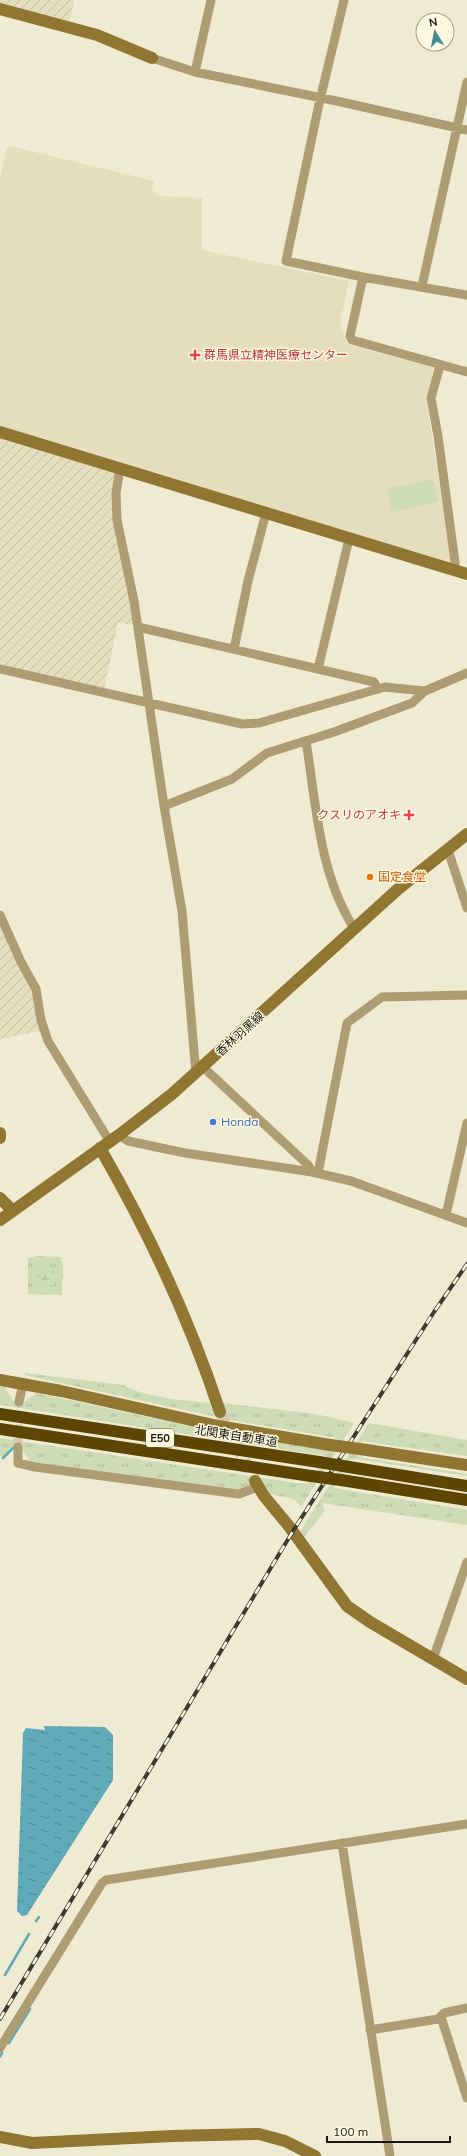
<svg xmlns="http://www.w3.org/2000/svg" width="467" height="2156" font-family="Mulish,'Noto Sans JP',sans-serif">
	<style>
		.industrial { fill: url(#industrial-furrows) }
		.built { fill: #e4debe }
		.grass { fill: url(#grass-tufts) }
		.wetland { fill: url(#wetland-marsh) }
		.pitch { fill: #cddbb7 }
		.water { fill: url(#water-ripples) }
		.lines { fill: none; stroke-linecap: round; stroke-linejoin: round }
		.stream { stroke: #61aab9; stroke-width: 2.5 }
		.street-tunnel { stroke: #cfcbb5; stroke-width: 9; stroke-dasharray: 9 4.5; stroke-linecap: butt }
		.secondary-tunnel { stroke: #cfcbb5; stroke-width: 12; stroke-dasharray: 12 6; stroke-linecap: butt }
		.street { stroke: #ae9c72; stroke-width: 9 }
		.secondary { stroke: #917632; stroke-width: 12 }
		.highway { stroke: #5d4603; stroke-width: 12 }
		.rail-casing { stroke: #3d3a2f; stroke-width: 4 }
		.rail { stroke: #fdf8df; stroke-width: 2.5; stroke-dasharray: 8; stroke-linecap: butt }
		.secondary-bridge { stroke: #917632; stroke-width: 12 }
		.highway-bridge { stroke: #5d4603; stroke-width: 12 }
		.health-dot { fill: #e0444e; stroke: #fdf8df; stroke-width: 1.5 }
		.food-dot { fill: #e8710a; stroke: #fdf8df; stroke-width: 1.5 }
		.shop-dot { fill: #3f7fe0; stroke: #fdf8df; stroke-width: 1.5 }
		.labels { text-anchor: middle; stroke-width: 3; stroke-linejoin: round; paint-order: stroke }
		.shield { fill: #fdf8df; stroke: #5d5a4d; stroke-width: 1 }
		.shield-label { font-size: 11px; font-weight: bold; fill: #19170e }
		.health-label { font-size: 12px; fill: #be3a42; stroke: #fdf8df; text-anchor: start }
		.food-label { font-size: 12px; fill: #c56008; stroke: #fdf8df; text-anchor: start }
		.street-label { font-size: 12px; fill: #19170e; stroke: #fdf8df }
		.shop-label { font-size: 12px; fill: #366cbe; stroke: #fdf8df; text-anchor: start }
	</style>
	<defs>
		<pattern id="industrial-furrows" width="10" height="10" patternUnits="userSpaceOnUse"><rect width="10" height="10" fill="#e4debe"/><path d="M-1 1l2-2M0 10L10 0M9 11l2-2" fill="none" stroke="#c3bea2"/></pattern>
		<pattern id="grass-tufts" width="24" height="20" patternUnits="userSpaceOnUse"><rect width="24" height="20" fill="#cddbb7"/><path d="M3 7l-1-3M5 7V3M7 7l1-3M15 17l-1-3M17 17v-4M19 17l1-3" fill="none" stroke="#afbb9c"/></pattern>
		<pattern id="wetland-marsh" width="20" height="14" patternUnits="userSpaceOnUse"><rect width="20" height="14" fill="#cddbb7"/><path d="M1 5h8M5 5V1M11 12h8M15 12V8" fill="none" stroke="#afbb9c"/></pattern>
		<pattern id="water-ripples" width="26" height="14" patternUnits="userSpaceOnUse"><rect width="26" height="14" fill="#61aab9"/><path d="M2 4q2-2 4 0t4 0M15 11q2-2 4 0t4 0" fill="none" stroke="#4f8995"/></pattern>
	</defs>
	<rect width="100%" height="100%" fill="#efebd2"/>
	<path class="industrial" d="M0 0H74L70 20 67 22 0 5Z
		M0 436 117 471 114 492 136 626 118 622 104 690 0 665Z
		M0 925 32 991 41 1031 0 1039Z"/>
	<path class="built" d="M10 146 154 181 152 190 159 196 202 198V250L349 281 340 323 347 344 432 367 433 371 426 396 451 561 448 564 158 473 0 426V178L7 148Z"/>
	<path class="grass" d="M38 1256 61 1257 63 1268 62 1295 28 1294V1258Z
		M25 1373 123 1385C147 1398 182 1400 210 1403L214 1413 221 1403 316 1414 354 1423 301 1507 294 1499 269 1494 260 1481 249 1482 250 1486 239 1489 31 1462 23 1451V1448L12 1447 3 1457 0 1456V1438L296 1483H309L326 1456 0 1405V1387H5L13 1401 23 1403 36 1393 217 1432 330 1449 337 1438 230 1420 24 1375Z
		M369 1423 467 1440V1456L362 1441 355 1453 359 1457 467 1474V1476L356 1459H351L334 1488 467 1510V1525L322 1503 325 1511 303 1538 299 1533Z"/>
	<path class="wetland" d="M47 1267 52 1268 58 1282C53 1287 44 1285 39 1279L40 1272Z"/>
	<path class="pitch" d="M433 479 438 502 392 512 387 489Z"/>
	<path class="water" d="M44 1726 105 1727 113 1735V1780L27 1915 22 1916 17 1911 23 1733 26 1728 45 1730Z"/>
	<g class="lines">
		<path class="stream" d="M3 1458 13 1448
			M36 1921 39 1917
			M5 1975 29 1934
			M9 2043 30 2009
			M0 2057 2 2053"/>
		<path class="street-tunnel" d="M18 1447 19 1402"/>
		<path class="secondary-tunnel" d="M220 1412 255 1481"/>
		<path class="street" d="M344 0 319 104 286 261 363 277 467 295
			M152 58 195 72 332 100 467 130
			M195 72 211 0
			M363 277 350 336 352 340 467 372
			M422 286 467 82
			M442 365 439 369 431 398 438 436 455 562 454 571
			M120 468 116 493 117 520 134 601 164 806 182 911 196 1074
			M138 627 374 682 378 689
			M234 649 248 581 266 513
			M0 669 242 724 259 723 385 687 425 691
			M318 669 349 539
			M306 741C316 803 319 874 354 928
			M164 806 232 779 267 753 334 732 412 703 425 691 467 673
			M448 850 467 908
			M0 915 21 962 36 989 41 1020 48 1041 110 1142
			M203 1067 308 1165 312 1172
			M119 1135 128 1141 185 1153 312 1172 351 1181 467 1223
			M318 1173 347 1023 382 997 467 995
			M446 1215 467 1123
			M19 1402 23 1383
			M18 1447V1463L35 1467 239 1494 258 1487
			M433 1659 467 1562
			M342 1843 390 2156
			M441 2017 467 2098
			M370 2030 438 2019 444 2013 467 2008
			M0 2048 102 1883 106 1880 467 1824"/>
		<path class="secondary" d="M0 9 97 35 152 58
			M0 432 467 574
			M0 1133V1138
			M100 1148C148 1231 190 1321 220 1412
			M0 1198 13 1211
			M0 1220 119 1135 172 1094 397 890 467 834
			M0 1380 61 1391 218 1426 330 1445
			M360 1449 467 1465
			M255 1481 264 1496 288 1525 347 1606 370 1622 467 1679
			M0 2137 32 2143 172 2136 259 2134 285 2141 315 2156"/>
		<path class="highway" d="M0 1414 319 1462
			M0 1429 311 1476
			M349 1467 467 1486
			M341 1480 467 1500"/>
		<g class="rail-casing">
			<path id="rail" d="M0 2019 293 1531 434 1312 467 1264"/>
		</g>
		<use href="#rail" class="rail"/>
		<path class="secondary-bridge" d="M330 1445 360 1449"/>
		<path class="highway-bridge" d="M319 1462 349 1467
			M311 1476 341 1480"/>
	</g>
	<g class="health-dot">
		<path d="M193 349h4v4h4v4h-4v4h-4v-4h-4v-4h4z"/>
		<path d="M407 809h4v4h4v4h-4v4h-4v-4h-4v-4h4z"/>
	</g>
	<circle class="food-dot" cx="370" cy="877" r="4"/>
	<circle class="shop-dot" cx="213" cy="1122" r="4"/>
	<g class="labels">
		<rect class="shield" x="146" y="1429" width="28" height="18" rx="3"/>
		<g class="shield-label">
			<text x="160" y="1442">E50</text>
		</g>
		<g class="health-label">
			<text x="204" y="359">群馬県立精神医療センター</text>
			<text x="401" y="819" text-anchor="end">クスリのアオキ</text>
		</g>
		<g class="food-label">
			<text x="378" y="881">国定食堂</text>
		</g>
		<g class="street-label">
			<text transform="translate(240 1034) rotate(-42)" y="4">香林羽黒線</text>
			<text transform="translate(236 1436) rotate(9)" y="4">北関東自動車道</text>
		</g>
		<g class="shop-label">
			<text x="221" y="1126">Honda</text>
		</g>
	</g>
	<g transform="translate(435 32) rotate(350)"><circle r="19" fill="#fdf8df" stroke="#a29e8b"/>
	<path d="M0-3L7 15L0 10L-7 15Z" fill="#448b92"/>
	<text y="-6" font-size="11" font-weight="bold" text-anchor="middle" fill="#19170e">N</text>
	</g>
	<path d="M327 2136v6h123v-6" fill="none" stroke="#19170e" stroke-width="2"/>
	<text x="333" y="2136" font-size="12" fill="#19170e" stroke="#fdf8df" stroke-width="3" paint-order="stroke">100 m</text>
</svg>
